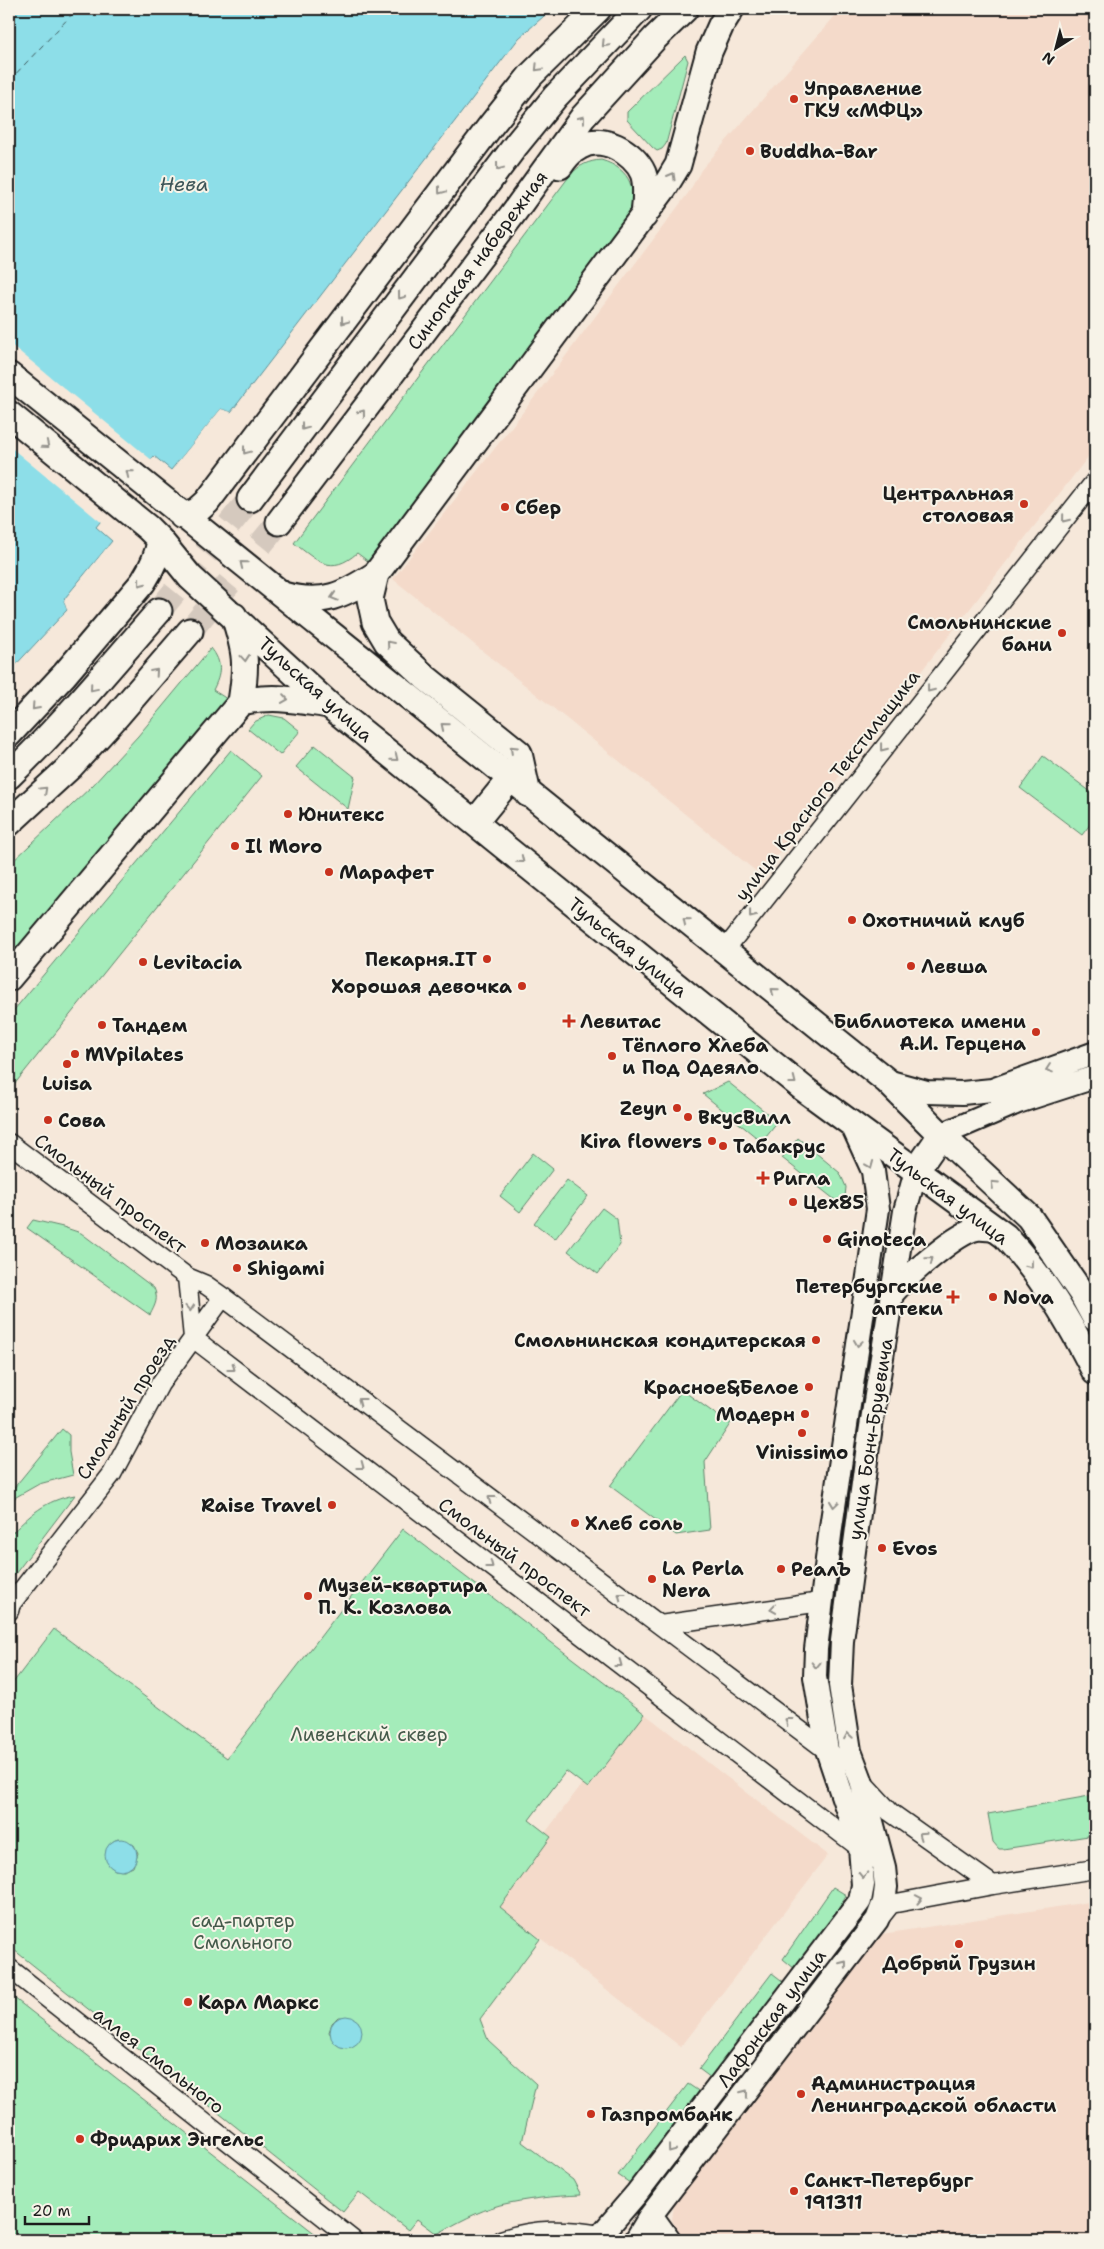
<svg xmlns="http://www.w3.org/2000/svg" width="1104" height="2249" font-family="'Shantell Sans',sans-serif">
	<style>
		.built { fill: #f4daca }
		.green { fill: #a4ecba; stroke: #60846b; fill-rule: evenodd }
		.water { fill: #8ddee8; stroke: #609096 }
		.pier { fill: #f6e8da }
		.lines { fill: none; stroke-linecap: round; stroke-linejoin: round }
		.ferry { stroke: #3e5659; stroke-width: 1; stroke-dasharray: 6 5; stroke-linecap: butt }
		.secondary-tunnel { stroke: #d5c9be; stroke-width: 25; stroke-dasharray: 25 12; stroke-linecap: butt }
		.minor-casing { stroke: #1c1c1c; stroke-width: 21 }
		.tertiary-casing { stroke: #1c1c1c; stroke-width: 26 }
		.secondary-casing { stroke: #1c1c1c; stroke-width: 29 }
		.minor { stroke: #f7f3e8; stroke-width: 18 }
		.tertiary { stroke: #f7f3e8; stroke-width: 22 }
		.secondary { stroke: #f7f3e8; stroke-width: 25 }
		.oneway { stroke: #94928c }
		.poi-dot { fill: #c8321e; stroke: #f7f3e8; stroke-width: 2 }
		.labels { text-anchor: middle; stroke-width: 4; stroke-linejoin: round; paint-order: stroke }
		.poi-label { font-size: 19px; font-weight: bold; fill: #1c1c1c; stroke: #f7f3e8; text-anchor: start }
		.street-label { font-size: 19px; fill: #1c1c1c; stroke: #f7f3e8 }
		.park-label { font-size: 19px; fill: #455a4b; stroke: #f7f3e8 }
		.water-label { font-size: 20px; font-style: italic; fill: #3e5659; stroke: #f7f3e8 }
	</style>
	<rect width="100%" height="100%" fill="#f6e8da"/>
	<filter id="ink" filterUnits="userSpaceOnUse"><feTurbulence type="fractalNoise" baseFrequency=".02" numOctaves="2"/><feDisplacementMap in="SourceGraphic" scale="10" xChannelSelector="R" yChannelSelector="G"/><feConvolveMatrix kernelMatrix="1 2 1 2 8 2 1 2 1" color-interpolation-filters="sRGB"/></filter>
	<g filter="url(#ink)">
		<path class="built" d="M841 9H1095V448L762 876 393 579 537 394 689 192 701 170Z
			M645 1714 828 1855 681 2047 500 1907 551 1837 545 1833 582 1784 589 1788Z
			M1095 1901V2233L1050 2240H686L679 2233 672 2220 674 2205 882 1934Z"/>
		<path class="green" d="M685 55 688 61 666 144 662 149 657 151 653 148 627 120V112Z
			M601 160C632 169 639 192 626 220L369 562 357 553C331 576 317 561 294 543L571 174C580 165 588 161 601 160Z
			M211 648C223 663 221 674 213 690L227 699 9 960V865L93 785 138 736Z
			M269 715 284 718 300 731 280 755 248 729 254 722Z
			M315 745 355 777 348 809 296 767Z
			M231 750 262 776 9 1091V1016Z
			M1043 756 1095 795V818L1082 835 1020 788Z
			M728 1082 778 1122 762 1142 703 1094Z
			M798 1138 840 1173 846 1187 844 1207 782 1158Z
			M533 1153 553 1169 520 1212 500 1196Z
			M567 1180 588 1196 555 1239 534 1223Z
			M602 1208 617 1219 620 1245 598 1274 568 1251Z
			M33 1220 63 1227 81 1233 154 1288C159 1299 155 1305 150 1315L27 1228Z
			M682 1390 721 1418 727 1410 736 1415 705 1462 710 1530 676 1535 610 1486Z
			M62 1429 69 1435V1452L73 1475 39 1484 9 1501V1494Z
			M75 1495 9 1582V1536C30 1515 45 1500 75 1495Z
			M403 1529 645 1714 588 1788 566 1771 529 1820 551 1837 500 1907 540 1939 480 2019 488 2040 536 2084 522 2142 573 2180 581 2195C554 2196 526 2199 500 2205 478 2211 457 2223 437 2234L417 2219 408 2230 359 2192 343 2212 9 1946V1688L54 1629 227 1758ZM118 1839 134 1845 138 1853 133 1867 124 1871 115 1870C101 1862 103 1844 118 1839ZM338 2017C362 2019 362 2020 357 2043 350 2049 343 2049 336 2044L329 2032 332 2023Z
			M1095 1795V1835L1003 1849H999L993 1842 988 1814Z
			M833 1887 846 1895 835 1917 795 1969 783 1959Z
			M772 1973 785 1983 711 2078 699 2069Z
			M9 1994 322 2239 321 2240H9Z
			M688 2084 700 2092 630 2183 618 2175Z"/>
		<path class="water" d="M9 9H552L519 38 231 412 221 409 171 470 154 456 96 527 112 541 65 598 64 601 67 610 9 672Z
			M105 1855a16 16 0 1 1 32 0a16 16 0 1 1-32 0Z
			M330 2032a16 16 0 1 1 32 0a16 16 0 1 1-32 0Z"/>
		<path class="pier" d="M9 343 153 461 102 523 9 446Z
			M221 409 231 412 229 414 222 412 178 465 176 464Z
			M108 546 110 548 66 602 69 608 67 610 64 601Z"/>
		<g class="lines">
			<path class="ferry" d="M9 81 77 9"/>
			<path class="secondary-tunnel" d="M159 611 250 499
				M190 631 279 522"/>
			<g class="minor-casing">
				<path id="minor" d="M724 951 1095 481
					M9 1143 187 1277 206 1285 223 1297 833 1755
					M187 1277 193 1338 860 1848
					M9 1611 11 1604 112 1474 160 1384 223 1297
					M660 1625 821 1602
					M863 1783 890 1812 993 1885 891 1904 879 1919
					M993 1885 1095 1869
					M9 1968 353 2240
					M501 2240C535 2228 566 2229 601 2235"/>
			</g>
			<g class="tertiary-casing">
				<path id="tertiary" d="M887 1081 927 1092 962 1093 992 1090 1095 1053
					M941 1135 1018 1102 1095 1077
					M894 1292C908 1276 956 1233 977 1229 983 1228 990 1230 996 1230
					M651 2215 669 2240
					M594 2240 601 2235 637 2193 860 1901 863 1885 860 1848 827 1750 815 1677 816 1649 831 1527 878 1209 873 1171 852 1125
					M636 2240 651 2215 877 1920 884 1902 886 1887 884 1867 861 1780 850 1751 840 1685 842 1641 868 1446 905 1211 916 1171"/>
			</g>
			<g class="secondary-casing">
				<path id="secondary" d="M560 166C565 158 571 151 579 147 601 133 634 152 643 173 648 186 645 203 644 216
					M9 375 887 1081 941 1135 1029 1217 1082 1294 1095 1318
					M9 414 148 528 160 540 190 577 329 705 804 1089 1005 1236C1045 1280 1068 1319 1095 1372
					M250 499 516 145 555 97 639 9
					M182 516 197 511 207 502 492 124 531 75 598 9
					M279 522 512 215 583 117 655 38 685 9
					M376 574 370 599 375 622 387 642 426 678 519 753 528 794
					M283 595C323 606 344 595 376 574L664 188 678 165 709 52 721 25 731 9
					M241 702C275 695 295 700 329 705
					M9 734 64 675 143 582C152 568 158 556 160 540
					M9 776C63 724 110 667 159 611
					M475 822 510 779
					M9 823 71 766 116 717 190 631
					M9 978 241 702C247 664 246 653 234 616
					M916 1171 941 1135"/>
			</g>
			<use href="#minor" class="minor"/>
			<use href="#tertiary" class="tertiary"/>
			<use href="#secondary" class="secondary"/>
		</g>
		<defs><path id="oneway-chevron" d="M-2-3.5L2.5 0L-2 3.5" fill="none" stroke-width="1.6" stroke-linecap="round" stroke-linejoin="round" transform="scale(1.25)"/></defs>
		<g class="oneway">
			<use href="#oneway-chevron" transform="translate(605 44) rotate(134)"/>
			<use href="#oneway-chevron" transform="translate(538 68) rotate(134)"/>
			<use href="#oneway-chevron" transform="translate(582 119) rotate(-52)"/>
			<use href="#oneway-chevron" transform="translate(499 167) rotate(127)"/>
			<use href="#oneway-chevron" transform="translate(672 176) rotate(-60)"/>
			<use href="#oneway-chevron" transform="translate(441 191) rotate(127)"/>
			<use href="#oneway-chevron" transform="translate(401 296) rotate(127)"/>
			<use href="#oneway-chevron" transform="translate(344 321) rotate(127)"/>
			<use href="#oneway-chevron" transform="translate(362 413) rotate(-53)"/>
			<use href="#oneway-chevron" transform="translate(304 427) rotate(127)"/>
			<use href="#oneway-chevron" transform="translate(46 445) rotate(39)"/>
			<use href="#oneway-chevron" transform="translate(246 451) rotate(127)"/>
			<use href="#oneway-chevron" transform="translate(129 473) rotate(-141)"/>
			<use href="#oneway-chevron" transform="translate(1065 519) rotate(129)"/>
			<use href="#oneway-chevron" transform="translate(243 564) rotate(-141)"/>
			<use href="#oneway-chevron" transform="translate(141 583) rotate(128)"/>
			<use href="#oneway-chevron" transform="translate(334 597) rotate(163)"/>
			<use href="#oneway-chevron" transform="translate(390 644) rotate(-131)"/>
			<use href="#oneway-chevron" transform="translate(245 658) rotate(85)"/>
			<use href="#oneway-chevron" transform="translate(155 672) rotate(-49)"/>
			<use href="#oneway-chevron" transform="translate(93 688) rotate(130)"/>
			<use href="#oneway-chevron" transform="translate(930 689) rotate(128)"/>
			<use href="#oneway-chevron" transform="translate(285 699) rotate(8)"/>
			<use href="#oneway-chevron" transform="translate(35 707) rotate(132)"/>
			<use href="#oneway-chevron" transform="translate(444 726) rotate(-141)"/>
			<use href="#oneway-chevron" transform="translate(883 748) rotate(128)"/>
			<use href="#oneway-chevron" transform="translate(513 749) rotate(-137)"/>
			<use href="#oneway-chevron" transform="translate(395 758) rotate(39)"/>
			<use href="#oneway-chevron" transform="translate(44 790) rotate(-43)"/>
			<use href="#oneway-chevron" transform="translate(521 860) rotate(39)"/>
			<use href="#oneway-chevron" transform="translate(752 915) rotate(128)"/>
			<use href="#oneway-chevron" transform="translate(686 921) rotate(-141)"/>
			<use href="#oneway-chevron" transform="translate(774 991) rotate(-141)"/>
			<use href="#oneway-chevron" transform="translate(1049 1069) rotate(161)"/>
			<use href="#oneway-chevron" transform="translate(793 1081) rotate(38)"/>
			<use href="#oneway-chevron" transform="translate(870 1165) rotate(68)"/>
			<use href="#oneway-chevron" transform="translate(994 1184) rotate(-137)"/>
			<use href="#oneway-chevron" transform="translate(930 1260) rotate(-39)"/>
			<use href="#oneway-chevron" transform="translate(1030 1265) rotate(52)"/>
			<use href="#oneway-chevron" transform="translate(190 1308) rotate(85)"/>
			<use href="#oneway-chevron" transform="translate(858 1343) rotate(98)"/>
			<use href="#oneway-chevron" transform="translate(232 1368) rotate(37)"/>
			<use href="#oneway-chevron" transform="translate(361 1401) rotate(-143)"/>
			<use href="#oneway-chevron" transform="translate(361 1466) rotate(37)"/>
			<use href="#oneway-chevron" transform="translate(491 1499) rotate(-143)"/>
			<use href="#oneway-chevron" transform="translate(834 1504) rotate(98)"/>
			<use href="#oneway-chevron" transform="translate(490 1565) rotate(37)"/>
			<use href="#oneway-chevron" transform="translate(621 1596) rotate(-143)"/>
			<use href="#oneway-chevron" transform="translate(773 1609) rotate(172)"/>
			<use href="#oneway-chevron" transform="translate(619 1664) rotate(37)"/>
			<use href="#oneway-chevron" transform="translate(816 1665) rotate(91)"/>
			<use href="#oneway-chevron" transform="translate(788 1721) rotate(-143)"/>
			<use href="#oneway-chevron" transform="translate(848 1736) rotate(-99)"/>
			<use href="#oneway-chevron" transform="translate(922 1835) rotate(-145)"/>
			<use href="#oneway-chevron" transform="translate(863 1875) rotate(89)"/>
			<use href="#oneway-chevron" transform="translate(919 1899) rotate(-11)"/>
			<use href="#oneway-chevron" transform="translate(844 1964) rotate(-52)"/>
			<use href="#oneway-chevron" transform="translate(745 2093) rotate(-52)"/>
			<use href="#oneway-chevron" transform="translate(671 2149) rotate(127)"/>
		</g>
	</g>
	<g class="poi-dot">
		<circle cx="794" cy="99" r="5"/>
		<circle cx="750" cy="151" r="5"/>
		<circle cx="1024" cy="504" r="5"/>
		<circle cx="505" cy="507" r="5"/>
		<circle cx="1062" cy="633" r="5"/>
		<circle cx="288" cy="814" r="5"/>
		<circle cx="235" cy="846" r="5"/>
		<circle cx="329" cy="872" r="5"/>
		<circle cx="852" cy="920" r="5"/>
		<circle cx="487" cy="959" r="5"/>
		<circle cx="143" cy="962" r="5"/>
		<circle cx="911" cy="966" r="5"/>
		<circle cx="522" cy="986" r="5"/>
		<path d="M566.5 1013.5h5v5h5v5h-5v5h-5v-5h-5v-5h5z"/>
		<circle cx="102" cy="1025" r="5"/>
		<circle cx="1036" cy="1032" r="5"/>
		<circle cx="75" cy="1054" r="5"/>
		<circle cx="612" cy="1056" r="5"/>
		<circle cx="67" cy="1064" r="5"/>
		<circle cx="677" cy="1108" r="5"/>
		<circle cx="688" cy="1117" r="5"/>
		<circle cx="48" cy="1120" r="5"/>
		<circle cx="712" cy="1141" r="5"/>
		<circle cx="723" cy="1146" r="5"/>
		<path d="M760.5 1170.5h5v5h5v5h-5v5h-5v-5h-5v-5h5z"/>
		<circle cx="793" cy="1202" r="5"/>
		<circle cx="827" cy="1239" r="5"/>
		<circle cx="205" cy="1243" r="5"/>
		<circle cx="237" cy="1268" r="5"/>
		<path d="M950.5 1289.5h5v5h5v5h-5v5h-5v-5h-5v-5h5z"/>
		<circle cx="993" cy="1297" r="5"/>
		<circle cx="816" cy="1340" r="5"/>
		<circle cx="809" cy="1387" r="5"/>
		<circle cx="805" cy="1414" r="5"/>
		<circle cx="802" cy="1433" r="5"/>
		<circle cx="332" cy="1505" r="5"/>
		<circle cx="575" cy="1523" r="5"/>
		<circle cx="882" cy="1548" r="5"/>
		<circle cx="781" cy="1569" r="5"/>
		<circle cx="652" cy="1579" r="5"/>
		<circle cx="308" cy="1596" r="5"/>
		<circle cx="959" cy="1944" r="5"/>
		<circle cx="188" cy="2002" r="5"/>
		<circle cx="801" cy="2094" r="5"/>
		<circle cx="591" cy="2114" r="5"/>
		<circle cx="80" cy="2139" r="5"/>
		<circle cx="794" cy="2191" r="5"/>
	</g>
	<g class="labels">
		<g class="poi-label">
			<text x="804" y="95">Управление<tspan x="804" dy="22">ГКУ «МФЦ»</tspan></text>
			<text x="760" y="158">Buddha-Bar</text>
			<text x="1014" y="500" text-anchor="end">Центральная<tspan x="1014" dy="22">столовая</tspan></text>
			<text x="515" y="514">Сбер</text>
			<text x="1052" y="629" text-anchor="end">Смольнинские<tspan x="1052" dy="22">бани</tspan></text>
			<text x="298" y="821">Юнитекс</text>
			<text x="245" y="853">Il Moro</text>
			<text x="339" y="879">Марафет</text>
			<text x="862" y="927">Охотничий клуб</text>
			<text x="477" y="966" text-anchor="end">Пекарня.IT</text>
			<text x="153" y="969">Levitacia</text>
			<text x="921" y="973">Левша</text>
			<text x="512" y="993" text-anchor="end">Хорошая девочка</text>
			<text x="580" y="1028">Левитас</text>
			<text x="1026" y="1028" text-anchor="end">Библиотека имени<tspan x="1026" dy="22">А.И. Герцена</tspan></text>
			<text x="112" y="1032">Тандем</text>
			<text x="622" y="1052">Тёплого Хлеба<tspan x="622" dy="22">и Под Одеяло</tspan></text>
			<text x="85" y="1061">MVpilates</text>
			<text x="67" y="1090" text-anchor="middle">Luisa</text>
			<text x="667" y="1115" text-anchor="end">Zeyn</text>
			<text x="698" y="1124">ВкусВилл</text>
			<text x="58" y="1127">Сова</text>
			<text x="702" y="1148" text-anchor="end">Kira flowers</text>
			<text x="733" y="1153">Табакрус</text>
			<text x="773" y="1185">Ригла</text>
			<text x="803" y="1209">Цех85</text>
			<text x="837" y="1246">Ginoteca</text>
			<text x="215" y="1250">Мозаика</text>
			<text x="247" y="1275">Shigami</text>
			<text x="943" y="1293" text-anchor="end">Петербургские<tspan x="943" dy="22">аптеки</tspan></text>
			<text x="1003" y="1304">Nova</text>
			<text x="806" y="1347" text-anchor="end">Смольнинская кондитерская</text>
			<text x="799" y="1394" text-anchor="end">Красное&amp;Белое</text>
			<text x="795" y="1421" text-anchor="end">Модерн</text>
			<text x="802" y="1459" text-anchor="middle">Vinissimo</text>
			<text x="322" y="1512" text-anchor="end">Raise Travel</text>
			<text x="585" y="1530">Хлеб соль</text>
			<text x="892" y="1555">Evos</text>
			<text x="662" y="1575">La Perla<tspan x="662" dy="22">Nera</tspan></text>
			<text x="791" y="1576">РеалЪ</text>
			<text x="318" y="1592">Музей-квартира<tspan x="318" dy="22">П. К. Козлова</tspan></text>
			<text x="959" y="1970" text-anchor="middle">Добрый Грузин</text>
			<text x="198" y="2009">Карл Маркс</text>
			<text x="811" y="2090">Администрация<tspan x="811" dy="22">Ленинградской области</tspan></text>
			<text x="601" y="2121">Газпромбанк</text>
			<text x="90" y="2146">Фридрих Энгельс</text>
			<text x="804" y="2187">Санкт-Петербург<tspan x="804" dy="22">191311</tspan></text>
		</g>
		<g class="street-label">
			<text transform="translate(477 260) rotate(-53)" y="7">Синопская набережная</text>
			<text transform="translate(316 689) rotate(42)" y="7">Тульская улица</text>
			<text transform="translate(827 785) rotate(-52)" y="7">улица Красного Текстильщика</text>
			<text transform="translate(628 947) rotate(39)" y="7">Тульская улица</text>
			<text transform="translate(111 1193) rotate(37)" y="7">Смольный проспект</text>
			<text transform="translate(948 1196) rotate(37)" y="7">Тульская улица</text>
			<text transform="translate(125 1407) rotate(-58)" y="7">Смольный проезд</text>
			<text transform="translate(870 1439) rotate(-81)" y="7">улица Бонч-Бруевича</text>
			<text transform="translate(515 1557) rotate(37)" y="7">Смольный проспект</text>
			<text transform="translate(771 2018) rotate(-53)" y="7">Лафонская улица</text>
			<text transform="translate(159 2060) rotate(38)" y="7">аллея Смольного</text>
		</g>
		<g class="park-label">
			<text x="369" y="1741">Ливенский сквер</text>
			<text x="243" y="1927">сад-партер<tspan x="243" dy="22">Смольного</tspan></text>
		</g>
		<g class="water-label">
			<text x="184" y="191">Нева</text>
		</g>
	</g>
	<rect width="1104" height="2249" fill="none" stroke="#f7f3e8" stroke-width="30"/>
	<rect x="15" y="15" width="1074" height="2219" fill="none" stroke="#1c1c1c" stroke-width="2" filter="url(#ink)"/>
	<g transform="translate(1056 48) rotate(216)" stroke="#f7f3e8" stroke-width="4" paint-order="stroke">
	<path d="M0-4L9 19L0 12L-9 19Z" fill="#1c1c1c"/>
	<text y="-8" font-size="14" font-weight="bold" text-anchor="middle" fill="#1c1c1c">N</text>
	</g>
	<path d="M25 2216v8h64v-8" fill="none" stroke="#1c1c1c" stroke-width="2.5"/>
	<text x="32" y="2216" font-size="15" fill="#1c1c1c" stroke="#f7f3e8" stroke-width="4" paint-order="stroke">20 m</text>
</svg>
